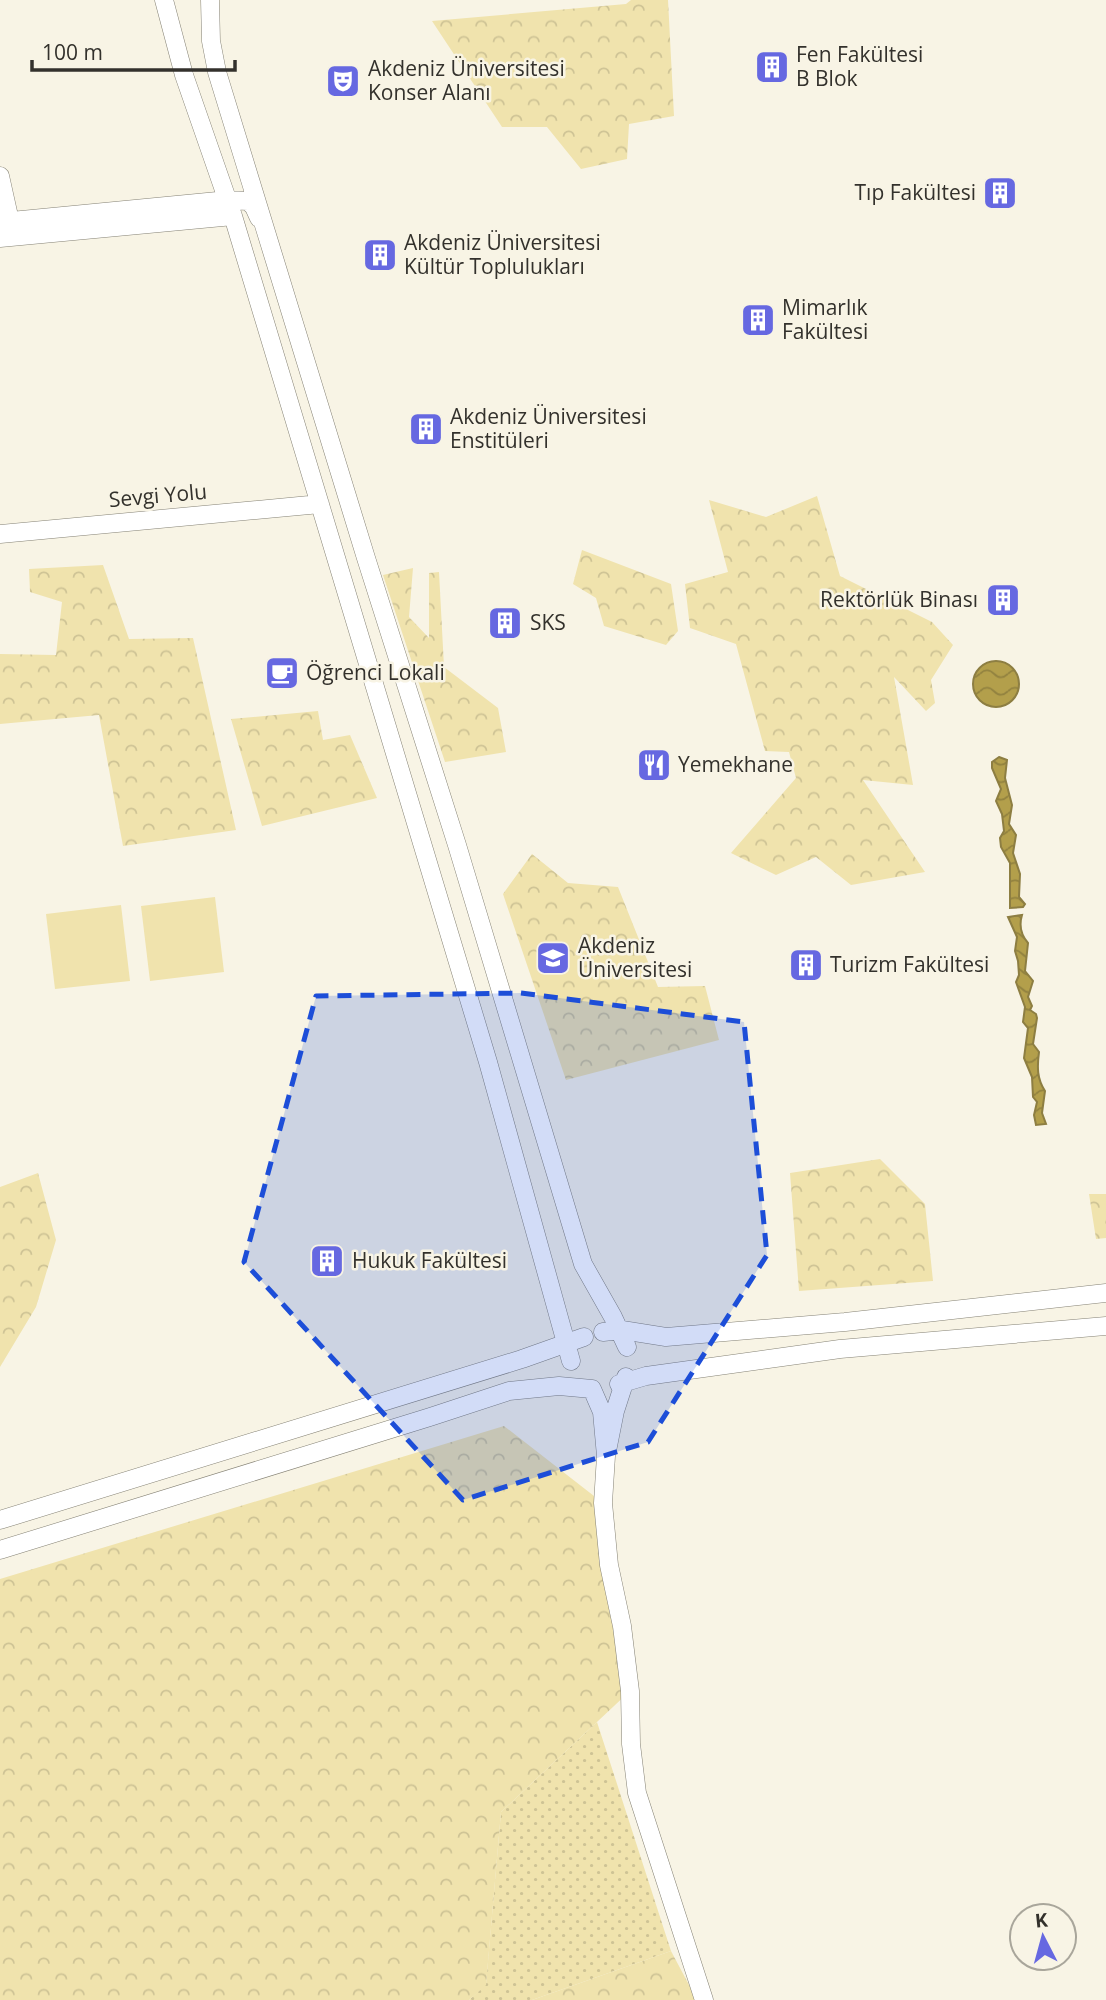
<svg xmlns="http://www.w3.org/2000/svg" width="1106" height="2000" font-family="'Open Sans',sans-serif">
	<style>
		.grass { fill: url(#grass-dots) }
		.forest { fill: url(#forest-crowns) }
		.pitch { fill: #f0e3ad }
		.water { fill: url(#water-waves); stroke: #8d7e42; stroke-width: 2 }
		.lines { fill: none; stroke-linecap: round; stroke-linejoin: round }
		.minor-casing { stroke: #858275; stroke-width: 19 }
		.minor { stroke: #fff; stroke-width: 18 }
		.marked { fill: #1d4ed8; fill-opacity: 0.2; stroke: #1d4ed8; stroke-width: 5; stroke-dasharray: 14 9; stroke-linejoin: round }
		.labels { text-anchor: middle; stroke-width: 5; stroke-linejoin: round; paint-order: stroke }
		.poi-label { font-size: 21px; fill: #33312c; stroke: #f8f4e5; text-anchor: start }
		.street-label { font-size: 21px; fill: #33312c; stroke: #f8f4e5 }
	</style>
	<defs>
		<pattern id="grass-dots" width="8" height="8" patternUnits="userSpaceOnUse" patternTransform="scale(1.75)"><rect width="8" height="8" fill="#f0e3ad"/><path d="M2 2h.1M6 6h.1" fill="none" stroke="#cec395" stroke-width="1.8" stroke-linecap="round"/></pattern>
		<pattern id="forest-crowns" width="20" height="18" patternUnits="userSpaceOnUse" patternTransform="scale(1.75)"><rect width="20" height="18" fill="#f0e3ad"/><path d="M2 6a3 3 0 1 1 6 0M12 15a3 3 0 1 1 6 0" fill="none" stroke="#cec395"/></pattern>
		<pattern id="water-waves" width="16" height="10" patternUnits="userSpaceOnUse" patternTransform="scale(1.75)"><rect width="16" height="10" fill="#b39f4b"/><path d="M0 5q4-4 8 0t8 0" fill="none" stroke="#92823f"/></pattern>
	</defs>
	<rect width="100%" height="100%" fill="#f8f4e5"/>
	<path class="grass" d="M597 1722 671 1951 532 2000H469L486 1984 501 1812Z"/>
	<path class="forest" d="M631 0H668L674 116 629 124 627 159 581 169 547 127H502L432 21 626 4Z
		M817 496 840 576 932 622 953 645 931 680 935 703 926 711 894 677 913 785 863 780 925 872 851 885 816 857 776 875 731 853 796 778 789 752 765 751 736 644 690 628 685 584 728 572 709 500 766 517Z
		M582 550 671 584 678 631 666 645 604 626 596 598 573 584Z
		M103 565 129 639 193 638 236 830 123 846 99 715 0 724V654L56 655 62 602 30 592 29 569Z
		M413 568 409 617 429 638V573L439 572 444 667 498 708 506 752 445 762 383 575Z
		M318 711 323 740 350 735 377 798 262 826 231 719Z
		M532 854 568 883 618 887 658 987 705 986 719 1040 566 1080 503 894Z
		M880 1159 925 1204 933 1281 799 1291 790 1173Z
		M38 1173 56 1240 36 1307 0 1367V1187Z
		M1089 1194H1106V1238L1096 1239Z
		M504 1426 603 1503 630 1691 501 1812 486 1985 469 2000H0V1579Z
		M671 1951 697 2000H532Z"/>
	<path class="pitch" d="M215 897 224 972 150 981 141 906Z
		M121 905 130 981 55 989 46 914Z"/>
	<path class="water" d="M973 684a23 23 0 1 1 46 0a23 23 0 1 1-46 0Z
		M999 757 1007 760 1005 778 1012 805 1009 824 1016 835 1013 853 1020 874 1019 897 1025 904 1023 907 1010 908V863L1001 847 1000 838 1004 831 1002 814 996 801 1001 789 992 768V762Z
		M1022 915C1019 925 1021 935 1028 943L1025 971 1033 981 1028 997 1032 1006 1030 1010 1036 1014 1037 1018 1033 1044 1039 1052C1037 1067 1037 1079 1045 1091L1042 1113 1046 1124 1036 1125 1034 1115 1037 1102 1033 1097 1032 1077 1024 1058 1028 1028 1023 1022 1025 1007 1016 982 1019 975 1018 961 1015 951 1017 937 1008 917Z"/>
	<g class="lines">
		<g class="minor-casing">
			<path id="minor" d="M164 0 184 75 233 216 488 1062 571 1361
				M210 0 211 41 217 72 366 558 457 845 583 1264 613 1317 627 1347
				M0 176 10 221
				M0 222 228 200 248 201 254 207 259 218
				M0 238 233 216
				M0 534 320 504
				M603 1332 622 1330 666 1337 845 1322 1106 1293
				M626 1377 615 1411 606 1456 603 1503 609 1565 622 1626 630 1691 631 1744 637 1793 704 2000
				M619 1384 646 1376 840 1349 1106 1326
				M0 1520 522 1359 584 1337
				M0 1550 430 1417 509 1391 559 1386 592 1389 602 1412 606 1456"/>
		</g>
		<use href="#minor" class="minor"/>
	</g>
	<path class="marked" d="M521 993 744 1022 767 1255 648 1442 463 1500 244 1262 316 996Z"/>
	<defs>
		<g id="building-square" transform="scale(1.75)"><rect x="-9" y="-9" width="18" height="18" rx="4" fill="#6668e1" stroke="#f8f4e5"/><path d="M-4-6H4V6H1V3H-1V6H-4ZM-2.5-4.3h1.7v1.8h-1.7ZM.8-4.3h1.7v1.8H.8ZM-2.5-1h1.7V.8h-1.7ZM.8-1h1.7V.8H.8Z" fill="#fff"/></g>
		<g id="theatre-square" transform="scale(1.75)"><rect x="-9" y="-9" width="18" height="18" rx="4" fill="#6668e1" stroke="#f8f4e5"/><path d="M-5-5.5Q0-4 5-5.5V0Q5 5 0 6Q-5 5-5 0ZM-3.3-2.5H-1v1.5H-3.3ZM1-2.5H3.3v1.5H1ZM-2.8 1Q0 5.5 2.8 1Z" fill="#fff"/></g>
		<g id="cafe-square" transform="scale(1.75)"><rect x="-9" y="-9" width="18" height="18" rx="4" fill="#6668e1" stroke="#f8f4e5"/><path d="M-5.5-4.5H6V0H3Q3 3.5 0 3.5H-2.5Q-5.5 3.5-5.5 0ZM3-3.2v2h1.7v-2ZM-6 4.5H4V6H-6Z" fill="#fff"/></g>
		<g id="restaurant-square" transform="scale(1.75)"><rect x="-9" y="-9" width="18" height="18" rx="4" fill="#6668e1" stroke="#f8f4e5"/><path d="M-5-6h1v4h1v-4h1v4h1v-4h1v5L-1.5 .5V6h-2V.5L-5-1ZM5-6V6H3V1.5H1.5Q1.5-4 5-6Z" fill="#fff"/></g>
		<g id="university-square" transform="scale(1.75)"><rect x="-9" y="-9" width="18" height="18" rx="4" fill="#6668e1" stroke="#f8f4e5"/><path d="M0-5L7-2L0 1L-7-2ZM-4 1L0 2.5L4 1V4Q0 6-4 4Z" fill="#fff"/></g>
	</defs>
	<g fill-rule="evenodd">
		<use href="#building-square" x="772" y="67"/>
		<use href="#theatre-square" x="343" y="81"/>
		<use href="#building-square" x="1000" y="193"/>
		<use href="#building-square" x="380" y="255"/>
		<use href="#building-square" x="758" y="320"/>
		<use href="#building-square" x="426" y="429"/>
		<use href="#building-square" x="1003" y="600"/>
		<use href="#building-square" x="505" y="623"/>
		<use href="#cafe-square" x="282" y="673"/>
		<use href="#restaurant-square" x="654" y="765"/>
		<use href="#university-square" x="553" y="958"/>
		<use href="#building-square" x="806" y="965"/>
		<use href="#building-square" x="327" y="1261"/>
	</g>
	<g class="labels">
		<g class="poi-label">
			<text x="796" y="62">Fen Fakültesi<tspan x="796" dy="24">B Blok</tspan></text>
			<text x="368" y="76">Akdeniz Üniversitesi<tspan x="368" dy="24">Konser Alanı</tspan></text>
			<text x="976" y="200" text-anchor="end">Tıp Fakültesi</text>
			<text x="404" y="250">Akdeniz Üniversitesi<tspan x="404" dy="24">Kültür Toplulukları</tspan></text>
			<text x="782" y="315">Mimarlık<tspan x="782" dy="24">Fakültesi</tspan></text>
			<text x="450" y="424">Akdeniz Üniversitesi<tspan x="450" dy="24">Enstitüleri</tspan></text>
			<text x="978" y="607" text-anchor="end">Rektörlük Binası</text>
			<text x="530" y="630">SKS</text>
			<text x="306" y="680">Öğrenci Lokali</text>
			<text x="678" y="772">Yemekhane</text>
			<text x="578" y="953">Akdeniz<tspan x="578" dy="24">Üniversitesi</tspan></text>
			<text x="830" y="972">Turizm Fakültesi</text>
			<text x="352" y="1268">Hukuk Fakültesi</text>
		</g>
		<g class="street-label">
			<text transform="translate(158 496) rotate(-5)" y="7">Sevgi Yolu</text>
		</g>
	</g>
	<g transform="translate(1043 1937) rotate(354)"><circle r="33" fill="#f8f4e5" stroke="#a9a69b" stroke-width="2"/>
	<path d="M0-5L12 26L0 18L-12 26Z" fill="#6668e1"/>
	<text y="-10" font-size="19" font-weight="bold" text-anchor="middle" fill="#33312c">K</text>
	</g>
	<path d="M32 60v10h203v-10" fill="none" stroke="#33312c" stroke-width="3.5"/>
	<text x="42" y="60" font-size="21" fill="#33312c" stroke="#f8f4e5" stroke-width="5" paint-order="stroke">100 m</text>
</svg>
